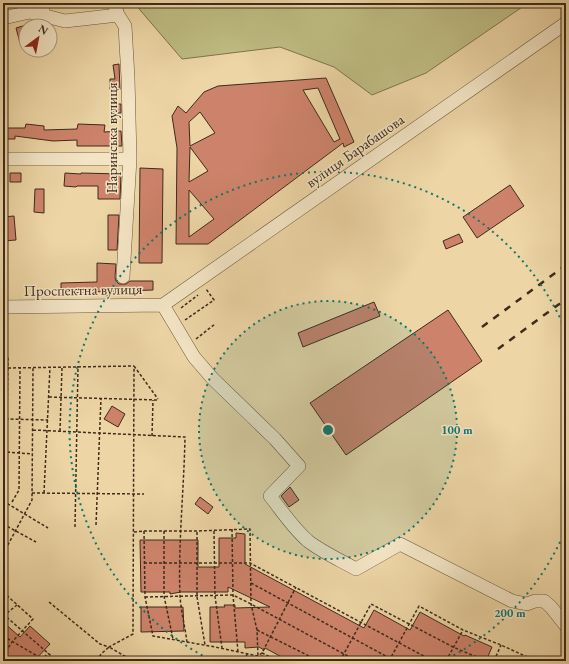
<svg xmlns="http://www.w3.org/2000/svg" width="569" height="664" font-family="'EB Garamond',serif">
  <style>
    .green { fill: #bebc82; stroke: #7e744e }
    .building { fill: #cd836b; stroke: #3d2b1b; fill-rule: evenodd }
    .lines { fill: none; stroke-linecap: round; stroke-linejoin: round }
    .minor-casing { stroke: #69563e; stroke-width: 14 }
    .path { stroke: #3d2b1b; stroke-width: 1.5; stroke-dasharray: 3 2; stroke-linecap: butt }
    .minor { stroke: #f3e4c4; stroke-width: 13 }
    .rail { stroke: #3d2b1b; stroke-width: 2.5; stroke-dasharray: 7 7; stroke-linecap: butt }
    .ring { fill: none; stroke: #0f766e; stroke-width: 2; stroke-dasharray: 2 4 }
    .labels { text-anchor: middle; stroke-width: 3; stroke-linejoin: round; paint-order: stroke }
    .street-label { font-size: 15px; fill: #3d2b1b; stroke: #f3e4c4 }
    .centre { fill: #0f766e; stroke: #f3e4c4; stroke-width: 2 }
    .ring-label { font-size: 12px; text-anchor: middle; font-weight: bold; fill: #0f766e; stroke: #f3e4c4; stroke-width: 3; stroke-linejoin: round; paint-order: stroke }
  </style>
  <rect width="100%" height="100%" fill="#edd5a5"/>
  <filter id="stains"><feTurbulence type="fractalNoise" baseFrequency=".005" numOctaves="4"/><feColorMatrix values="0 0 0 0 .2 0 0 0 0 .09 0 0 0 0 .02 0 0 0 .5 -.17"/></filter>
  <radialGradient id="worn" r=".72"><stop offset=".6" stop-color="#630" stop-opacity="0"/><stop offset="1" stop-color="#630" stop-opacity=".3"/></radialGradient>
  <path class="green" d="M136,3h392l-102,70 -54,22 -38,-28 -54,-20 -98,12 -42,-49z"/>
  <path class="building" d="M26,25v17l-6,1 -4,-15z
    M119,64l1,26h-10v-11h5l-2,-14z
    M326,78l28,64 -10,5 -1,-4 -135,101h-32l1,-96 -5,-32 6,-10 8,7 18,-21 14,-6zM318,88l22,51 -6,3 -31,-52zM200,112l15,21 -25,13 -1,-24zM190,147l18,24 -19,11zM189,190l25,29 -25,18z
    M113,104h8v9h-8z
    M26,124l18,2v4l33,-1 1,-5 27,1 -1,7 17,-1 1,15h-45v-6l-24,1 -38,-5v3h-12v-11h22z
    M140,168l23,1 -1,94h-23z
    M10,173h11v9h-11z
    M65,173l16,1v-1l40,1 -1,25h-22v-13h-21l-1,1 -12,-1z
    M510,185l14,21 -47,32 -14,-21z
    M35,189h9v24l-10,-1z
    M108,215h11l-2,35h-9z
    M14,216l2,24 -13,1v-24z
    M459,234l4,8 -17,7 -3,-8z
    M97,263l19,1 -1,13 1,4 3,3h7l4,-3h23v9l-92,3v-10l36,-1z
    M374,302l6,14 -77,31 -5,-14z
    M448,310l34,51 -136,94 -36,-52z
    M112,406l13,8 -7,13 -14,-8z
    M290,487l9,13 -10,7 -8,-11z
    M200,497l13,10 -5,7 -13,-10z
    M236,533l9,1v30l119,64 10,-18 36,20 10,-18 44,24 1,-1 27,12 -6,14h-84l-4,-2 -1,2h-21l-4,-2 -1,2h-7l-4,-2 -1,2h-70l-24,-13 -1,2 -5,-3 -14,1v-6h-35v-35h15l-1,-2h11v3l35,-1 -42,-20v5h-47l-11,2v-2h-29l-1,-52h58v27h21v-29h17z
    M141,607h42l1,24 -43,1z
    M3,622l17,15 10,-11 20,18 -16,17h-24l-7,-6z"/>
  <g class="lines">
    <g class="minor-casing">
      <path id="minor" d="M114,3l4,12 7,11 3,52 2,81 -7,118
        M42,15l1,-12
        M3,18l27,-6 35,9 53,-6
        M3,159h127
        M163,305l31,52 19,22 62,60 24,27 -29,30c12,15 23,32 38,45 14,11 32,19 48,28l44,-25 112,57 15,3 8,-3h9l7,6 15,19
        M163,305l403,-282
        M3,307l160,-2"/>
    </g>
    <path class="path" d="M181,308l17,-13
      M185,320l29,-20 -8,-11
      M196,339l19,-15
      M134,366l24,33
      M8,368l126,-2
      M49,397l109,3
      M3,424l4,-5 41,1
      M33,430l152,7c-1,53 -7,106 -5,159 1,15 5,31 7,46
      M60,431l2,-64
      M152,436l1,-36
      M7,452l25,2
      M3,490l3,-5 2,-128
      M32,493l112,1
      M44,493l6,-126
      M3,501l45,27
      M12,502l7,-12 1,-122
      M3,524l33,18
      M96,525l5,-127
      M75,527l3,-161
      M232,529l1,66 5,57
      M144,531l1,66 8,39 62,11 43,9 4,-3v8
      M164,531v65l9,43
      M214,531l1,65 7,52
      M134,532l10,-1h53l53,-2 1,75 6,26 1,26
      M197,532v65l8,48
      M3,554l29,-54 1,-133
      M144,563h106l183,98
      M251,583l144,78
      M3,592l30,27 -21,23 -9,14
      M145,597l88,-2 18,9 106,57
      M49,602l51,42 9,3 24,-13 1,-268
      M3,614l54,47
      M3,616l14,-11
      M257,630l62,31
      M3,636l43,25
      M41,661l7,-8
      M97,661l4,-7 8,-7 24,14
      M245,661l2,-7
      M278,661l-16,-8 34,-66
      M340,661l31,-57 82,43 33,14
      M389,661l30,-55 44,24 38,15 35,16
      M446,661l17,-31
      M494,661l7,-16"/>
    <use href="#minor" class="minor"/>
    <path class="rail" d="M482,327l84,-62
      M498,349l68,-50"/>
  </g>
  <circle cx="328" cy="430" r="129" fill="#0f766e" fill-opacity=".12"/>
  <g class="ring">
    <circle cx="328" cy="430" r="129"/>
    <path d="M565 531A258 258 0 0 1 443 661M213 661A258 258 0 1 1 565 329"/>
  </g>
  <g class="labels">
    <g class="street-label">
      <text transform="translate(112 138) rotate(-90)" y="5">Наринська вулиця</text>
      <text transform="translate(355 151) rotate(-35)" y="5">вулиця Барабашова</text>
      <text transform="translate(83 290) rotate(-1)" y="5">Проспектна вулиця</text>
    </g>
  </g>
  <circle cx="328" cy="430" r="6" class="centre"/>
  <g class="ring-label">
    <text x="457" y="434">100 m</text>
    <text x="510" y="617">200 m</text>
  </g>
  <rect width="569" height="664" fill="none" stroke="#edd5a5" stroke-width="16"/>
  <rect x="4" y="4" width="561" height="656" fill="none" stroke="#3d2b1b" stroke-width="2"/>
  <rect x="8" y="8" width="553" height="648" fill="none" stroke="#3d2b1b"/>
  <g transform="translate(38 38) rotate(32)"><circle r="19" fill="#f3e4c4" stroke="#aa9a80"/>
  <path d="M0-3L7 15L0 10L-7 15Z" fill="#8f2418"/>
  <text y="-6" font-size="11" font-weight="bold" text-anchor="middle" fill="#3d2b1b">N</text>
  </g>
  <rect width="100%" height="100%" filter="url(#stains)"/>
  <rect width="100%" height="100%" fill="url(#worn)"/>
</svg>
